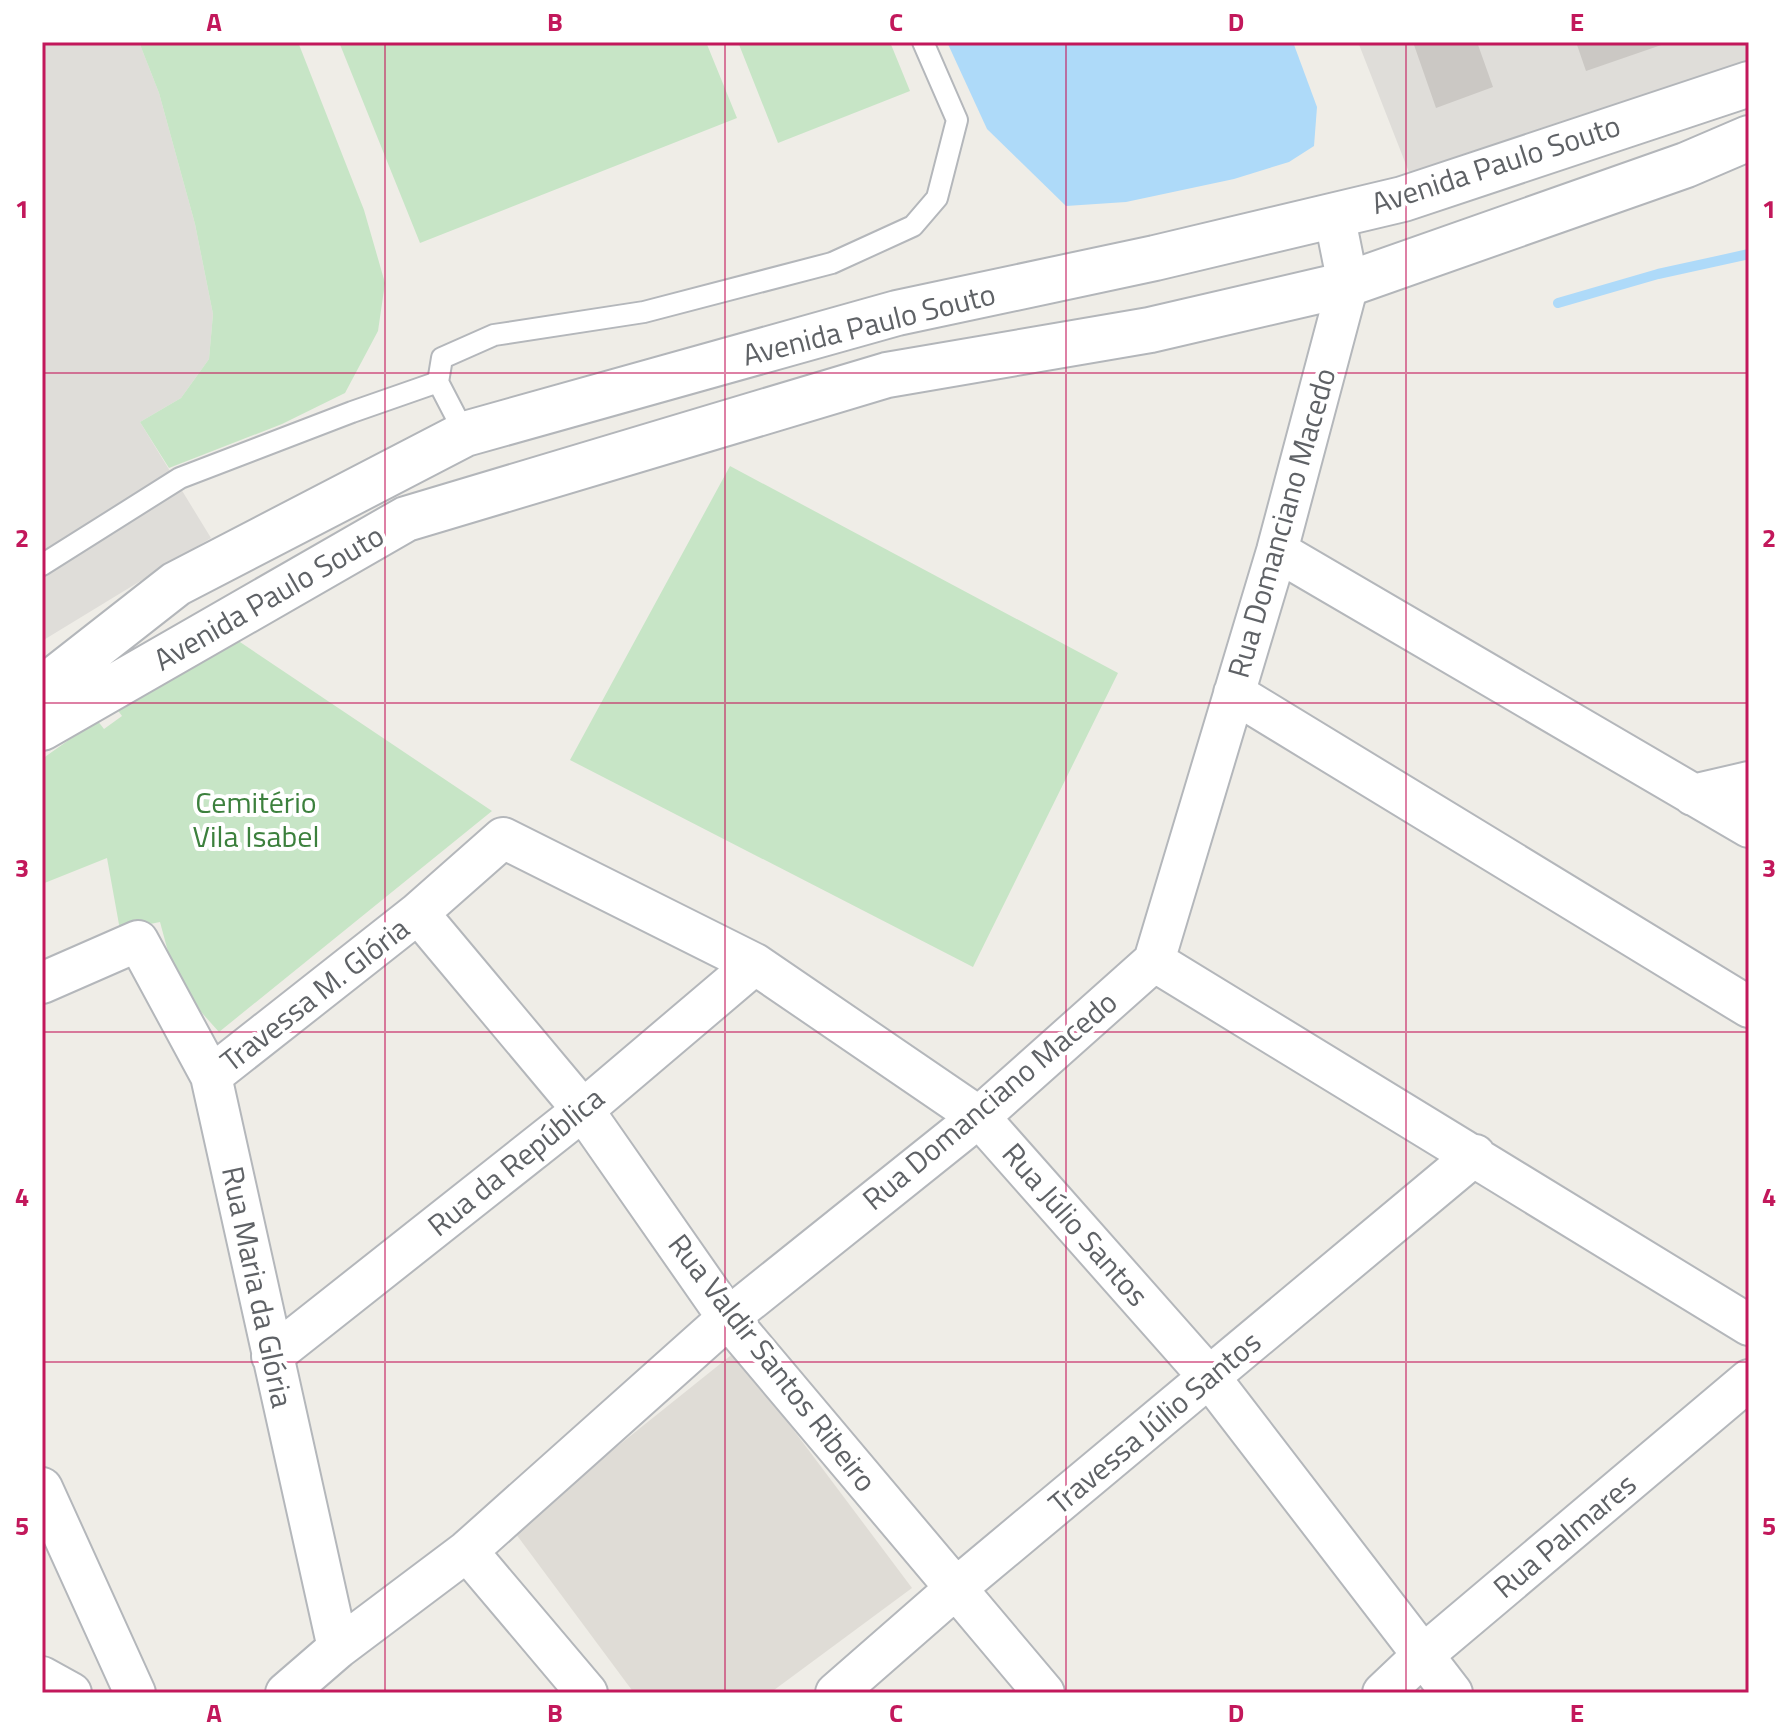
<svg xmlns="http://www.w3.org/2000/svg" width="1791" height="1735" font-family="'Titillium Web',sans-serif">
  <style>
    .industrial { fill: #dfddd9 }
    .education { fill: #dfdcd6 }
    .green { fill: #c7e5c6 }
    .water { fill: #aedaf9 }
    .lines { fill: none; stroke-linecap: round; stroke-linejoin: round }
    .stream { stroke: #aedaf9; stroke-width: 10 }
    .building { fill: #cbc8c4 }
    .lane-casing { stroke: #b4b7bb; stroke-width: 24 }
    .street-casing { stroke: #b4b7bb; stroke-width: 44 }
    .secondary-casing { stroke: #b3b6ba; stroke-width: 48 }
    .lane { stroke: #fff; stroke-width: 20 }
    .street { stroke: #fff; stroke-width: 40 }
    .secondary { stroke: #fff; stroke-width: 44 }
    .grid { fill: none; stroke: #c2185b; stroke-width: 2; stroke-opacity: 0.55 }
    .labels { text-anchor: middle; stroke-width: 8; stroke-linejoin: round; paint-order: stroke }
    .street-label { font-size: 30px; fill: #5f6266; stroke: #fff }
    .park-label { font-size: 30px; fill: #3c803d; stroke: #fff }
    .neatline { fill: none; stroke: #c2185b; stroke-width: 3 }
    .grid-label { font-size: 26px; text-anchor: middle; font-weight: bold; fill: #c2185b }
  </style>
  <rect width="100%" height="100%" fill="#efede7"/>
  <path class="industrial" d="M42,42h97l20,51 36,131 18,90 -4,45 -28,39 -41,24 71,116 -169,103z
    M1358,42h391v24l-337,114z"/>
  <path class="education" d="M735,1352l177,236 -142,105h-136l-121,-163z"/>
  <path class="green" d="M139,42h159l66,168 21,73 -7,48 -33,62 -63,31 -113,44 -29,-46 41,-24 28,-39 4,-45 -18,-90 -36,-131z
    M339,42h367l31,76 -317,125z
    M738,42h152l20,49 -132,52z
    M730,466l388,207 -145,294 -403,-207z
    M234,638l258,173 -273,221 -42,-47 -17,-63 -40,8 -13,-72 -65,26v-125l55,-39 7,9 18,-13 -6,-8z"/>
  <path class="water" d="M947,42h346l24,65 -3,39 -25,16 -55,17 -108,23 -60,4 -79,-77z"/>
  <g class="lines">
    <path class="stream" d="M1558,303l100,-29 91,-20"/>
  </g>
  <path class="building" d="M1413,42h64l16,45 -57,21z
    M1576,42h94l-84,29z"/>
  <g class="lines">
    <g class="lane-casing">
      <path id="lane" d="M465,434l-27,-52 4,-24 52,-23 150,-23 188,-49 81,-37 24,-28 20,-78 -34,-78
        M42,565l138,-87 172,-66 86,-30"/>
    </g>
    <g class="street-casing">
      <path id="street" d="M1277,551l472,276
        M1234,693l515,314
        M1693,795l56,-13
        M418,913l165,197 145,208 316,375
        M1154,961l595,364
        M42,983l96,-42 73,135 127,572
        M211,1076l207,-163 85,-75 252,126 224,153 231,261 242,315
        M272,1356l311,-246 172,-146
        M42,1488l93,205
        M467,1551l120,142
        M42,1677l29,16
        M286,1693l52,-45 129,-97 261,-233 251,-201 175,-156 123,-410 71,-267 -14,-70
        M836,1693l119,-104 520,-434
        M1383,1693l39,-37 327,-276"/>
    </g>
    <g class="secondary-casing">
      <path id="secondary" d="M42,689l134,-105 289,-150 432,-121 258,-55 248,-59 346,-115
        M42,728l364,-209 481,-144 263,-45 198,-46 338,-119 63,-27"/>
    </g>
    <use href="#lane" class="lane"/>
    <use href="#street" class="street"/>
    <use href="#secondary" class="secondary"/>
  </g>
  <path class="grid" d="M385,42v1651M725,42v1651M1066,42v1651M1406,42v1651M42,373h1707M42,703h1707M42,1032h1707M42,1362h1707"/>
  <g class="labels">
    <g class="street-label">
      <text transform="translate(1496 165) rotate(-18)" y="10">Avenida Paulo Souto</text>
      <text transform="translate(869 325) rotate(-14)" y="10">Avenida Paulo Souto</text>
      <text transform="translate(1282 523) rotate(-74)" y="10">Rua Domanciano Macedo</text>
      <text transform="translate(269 598) rotate(-30)" y="10">Avenida Paulo Souto</text>
      <text transform="translate(315 995) rotate(-38)" y="10">Travessa M. Glória</text>
      <text transform="translate(990 1101) rotate(-40)" y="10">Rua Domanciano Macedo</text>
      <text transform="translate(516 1162) rotate(-39)" y="10">Rua da República</text>
      <text transform="translate(1075 1225) rotate(49)" y="10">Rua Júlio Santos</text>
      <text transform="translate(257 1287) rotate(78)" y="10">Rua Maria da Glória</text>
      <text transform="translate(772 1363) rotate(52)" y="10">Rua Valdir Santos Ribeiro</text>
      <text transform="translate(1155 1423) rotate(-40)" y="10">Travessa Júlio Santos</text>
      <text transform="translate(1565 1536) rotate(-40)" y="10">Rua Palmares</text>
    </g>
    <g class="park-label">
      <text x="256" y="813">Cemitério<tspan x="256" dy="34">Vila Isabel</tspan></text>
    </g>
  </g>
  <rect width="1791" height="1735" fill="none" stroke="#ffffff" stroke-width="88"/>
  <rect x="44" y="44" width="1703" height="1647" class="neatline"/>
  <g class="grid-label">
    <text x="214" y="31">A</text>
    <text x="555" y="31">B</text>
    <text x="896" y="31">C</text>
    <text x="1236" y="31">D</text>
    <text x="1577" y="31">E</text>
    <text x="22" y="218">1</text>
    <text x="1769" y="218">1</text>
    <text x="22" y="547">2</text>
    <text x="1769" y="547">2</text>
    <text x="22" y="877">3</text>
    <text x="1769" y="877">3</text>
    <text x="22" y="1206">4</text>
    <text x="1769" y="1206">4</text>
    <text x="22" y="1535">5</text>
    <text x="1769" y="1535">5</text>
    <text x="214" y="1722">A</text>
    <text x="555" y="1722">B</text>
    <text x="896" y="1722">C</text>
    <text x="1236" y="1722">D</text>
    <text x="1577" y="1722">E</text>
  </g>
</svg>
